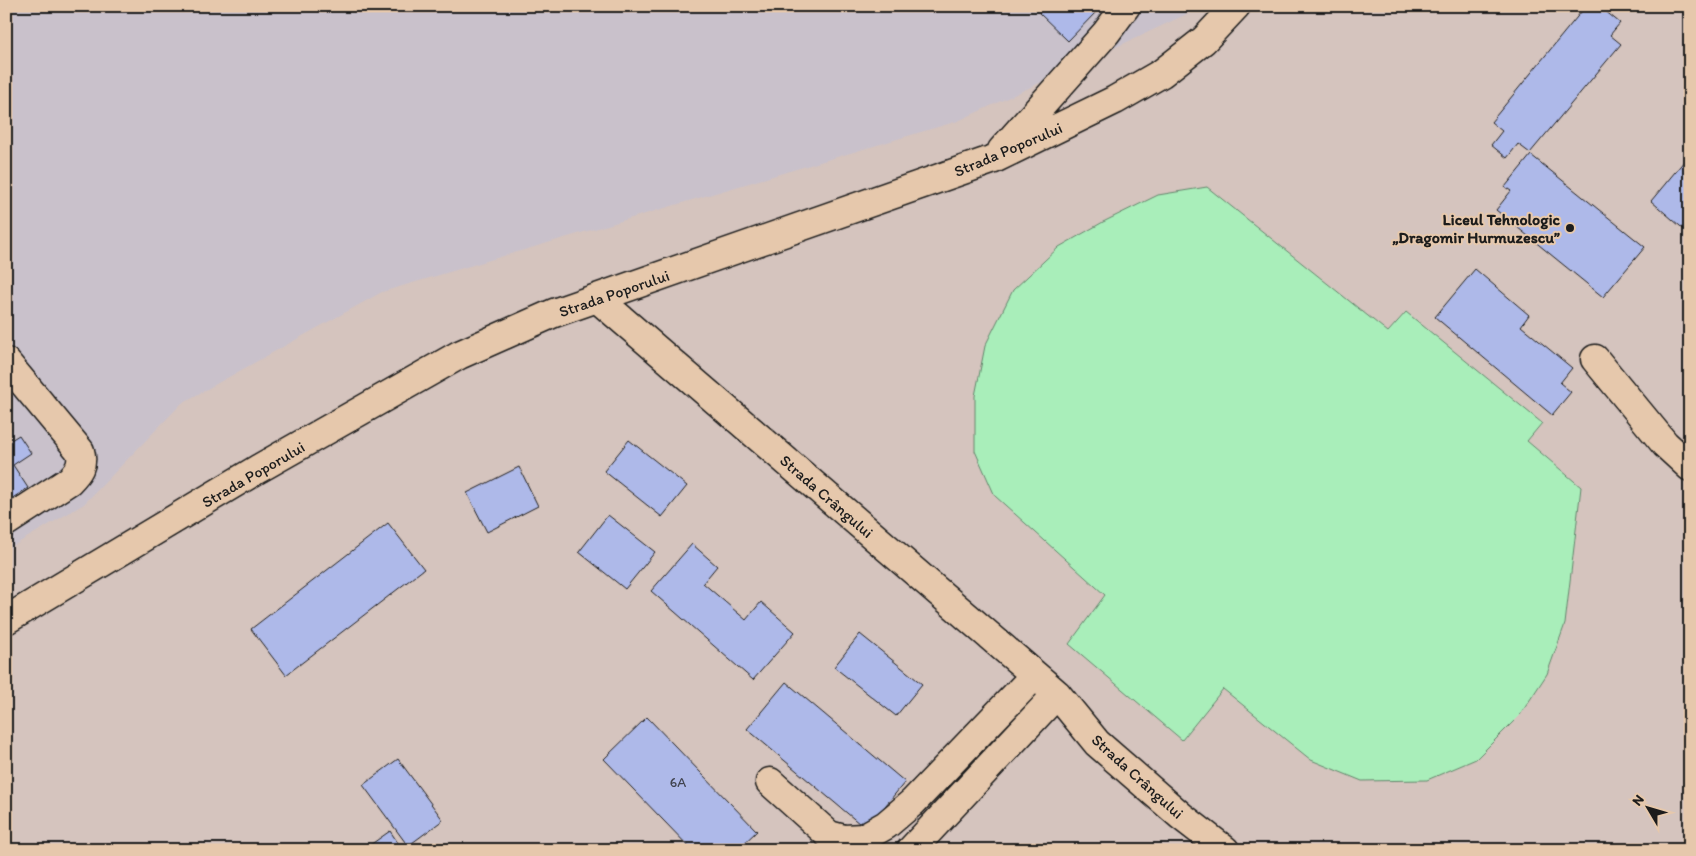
<svg xmlns="http://www.w3.org/2000/svg" width="1696" height="856" font-family="Itim,sans-serif">
  <style>
    .built { fill: #c9c1cb }
    .green { fill: #a9eeba; stroke: #62856b }
    .building { fill: #aeb9e9; stroke: #1c1c1c }
    .lines { fill: none; stroke-linecap: round; stroke-linejoin: round }
    .minor-casing { stroke: #1c1c1c; stroke-width: 31 }
    .minor { stroke: #e6c8ac; stroke-width: 28 }
    .poi-dot { fill: #1c1c1c; stroke: #e6c8ac; stroke-width: 2 }
    .labels { text-anchor: middle; stroke-width: 4; stroke-linejoin: round; paint-order: stroke }
    .number-label { font-size: 14px; fill: #40434f }
    .street-label { font-size: 16px; fill: #1c1c1c; stroke: #e6c8ac }
    .poi-label { font-size: 16px; font-weight: bold; fill: #1c1c1c; stroke: #e6c8ac; text-anchor: end }
  </style>
  <rect width="100%" height="100%" fill="#d5c4be"/>
  <filter id="ink" filterUnits="userSpaceOnUse"><feTurbulence type="fractalNoise" baseFrequency=".02" numOctaves="2"/><feDisplacementMap in="SourceGraphic" scale="10" xChannelSelector="R" yChannelSelector="G"/><feConvolveMatrix kernelMatrix="1 2 1 2 8 2 1 2 1" color-interpolation-filters="sRGB"/></filter>
  <g filter="url(#ink)">
    <path class="built" d="M6,6h1198l-246,115 -576,171 -200,111 -98,101 -78,46z"/>
    <path class="green" d="M1207,187l181,145 18,-20 136,111 -15,18 54,46 -16,137 -18,50 -27,41 -44,44 -49,21 -65,1 -51,-21 -88,-71 -41,51 -113,-96 36,-49 -110,-99 -20,-45v-55l10,-50 28,-56 46,-43 44,-25 55,-27z"/>
    <path class="building" d="M1045,6h45l6,6 -28,29 -29,-28z
      M1586,6h13l21,17 -10,12 11,9 -91,109 -12,-9 -11,14 -16,-13 11,-14 -11,-9z
      M1690,154v74l-3,4 -36,-31z
      M1531,155l114,92 -42,50 -107,-87 15,-19 -6,-4z
      M1475,269l54,46 -8,11 51,42 -12,15 11,9 -19,23 -117,-98z
      M6,421l5,8 -5,3z
      M19,435l12,18 -18,12 15,23 -17,11 -5,-8v-48z
      M629,440l58,46 -25,31 -58,-46z
      M519,467l19,39 -51,26 -20,-39z
      M608,515l47,37 -30,37 -46,-37z
      M388,523l36,46 -138,106 -35,-46z
      M692,544l25,22 -14,17 43,37 15,-18 34,30 -42,48 -102,-89z
      M860,634l62,50 -26,32 -62,-49z
      M786,682l119,100 -39,47 -119,-100z
      M647,717l110,114 -20,19h-45l-88,-91z
      M398,759l45,61 -35,26 -45,-61z
      M390,831l10,15 -5,4h-32z"/>
    <g class="lines">
      <g class="minor-casing">
        <path id="minor" d="M1002,150l104,-117 20,-27
          M598,299l459,395 40,49 84,73 44,34
          M1595,359l70,85 25,23
          M6,362l74,89c4,14 -2,21 -11,30l-63,41
          M6,620l252,-151 201,-114 95,-42 440,-154 121,-59 47,-27 42,-33 32,-34
          M770,782l59,53 15,4 19,-1 23,-13 27,-23 122,-127
          M911,850l146,-156"/>
      </g>
      <use href="#minor" class="minor"/>
    </g>
  </g>
  <circle class="poi-dot" cx="1570" cy="228" r="5"/>
  <g class="labels">
    <g class="number-label">
      <text x="678" y="787">6A</text>
    </g>
    <g class="street-label">
      <text transform="translate(1008 149) rotate(-23)" y="6">Strada Poporului</text>
      <text transform="translate(614 293) rotate(-19)" y="6">Strada Poporului</text>
      <text transform="translate(253 474) rotate(-30)" y="6">Strada Poporului</text>
      <text transform="translate(827 496) rotate(41)" y="6">Strada Crângului</text>
      <text transform="translate(1138 776) rotate(42)" y="6">Strada Crângului</text>
    </g>
    <g class="poi-label">
      <text x="1560" y="225">Liceul Tehnologic<tspan x="1560" dy="18">„Dragomir Hurmuzescu”</tspan></text>
    </g>
  </g>
  <rect width="1696" height="856" fill="none" stroke="#e6c8ac" stroke-width="25"/>
  <rect x="12" y="12" width="1671" height="831" fill="none" stroke="#1c1c1c" stroke-width="2" filter="url(#ink)"/>
  <g transform="translate(1648 808) rotate(308)" stroke="#e6c8ac" stroke-width="4" paint-order="stroke">
  <path d="M0-4L9 19L0 12L-9 19Z" fill="#1c1c1c"/>
  <text y="-8" font-size="14" font-weight="bold" text-anchor="middle" fill="#1c1c1c">N</text>
  </g>
</svg>
